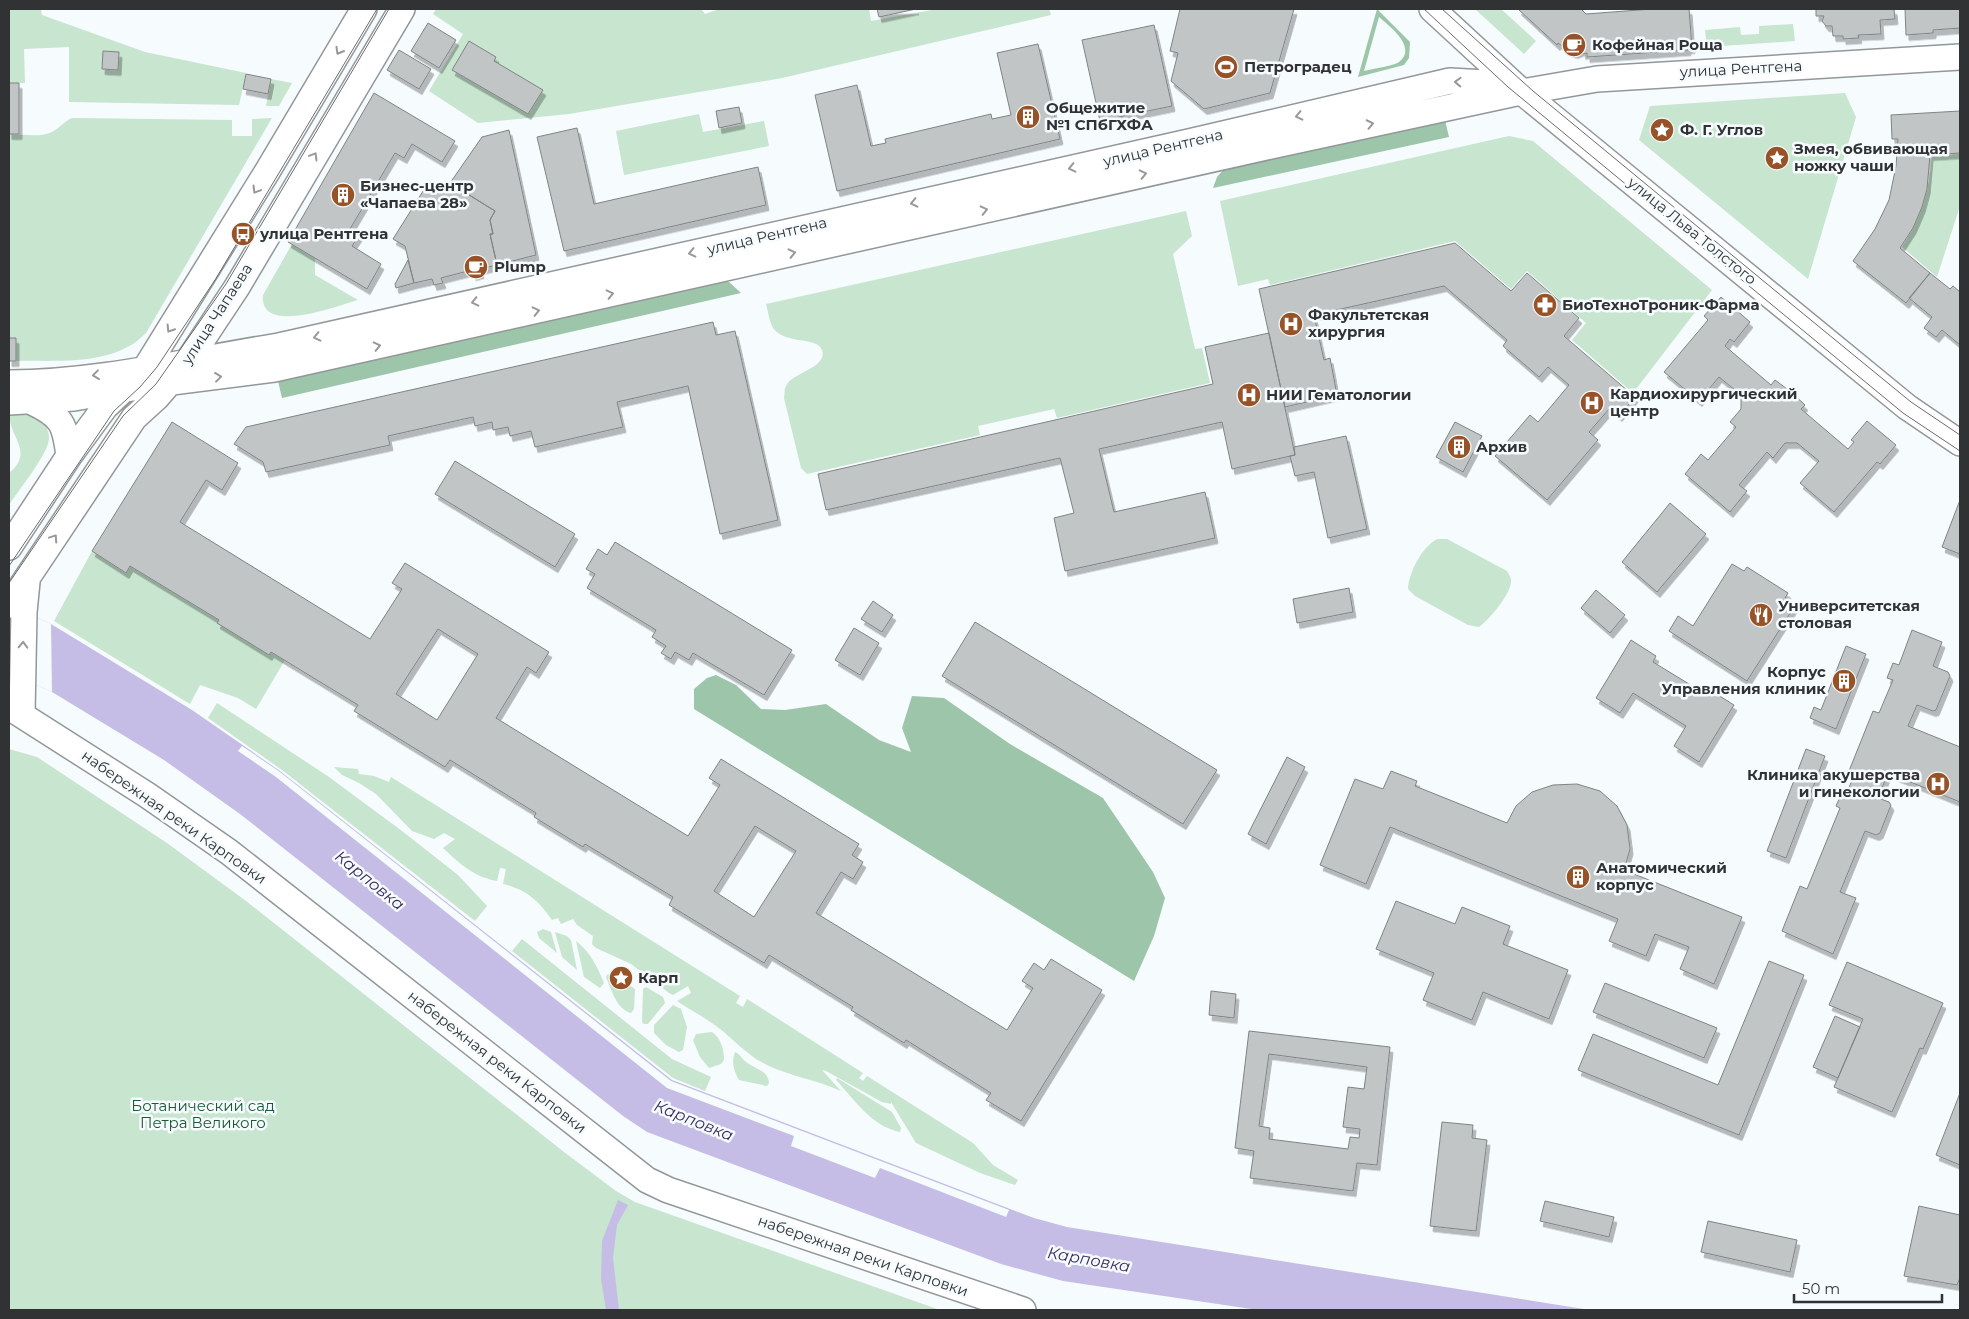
<svg xmlns="http://www.w3.org/2000/svg" width="1969" height="1319" font-family="Montserrat,sans-serif">
  <style>
    .green { fill: #c7e5cf; fill-rule: evenodd }
    .forest { fill: #9dc5a9; fill-rule: evenodd }
    .water { fill: #c5bde6 }
    .pier { fill: #f6fbfd }
    .building { fill: #c1c5c5; stroke: #7f8483; fill-rule: evenodd; filter: url(#shadow) }
    .lines { fill: none; stroke-linecap: round; stroke-linejoin: round }
    .minor-casing { stroke: #939799; stroke-width: 28 }
    .minor { stroke: #fff; stroke-width: 25 }
    .tram { stroke: #696b6c; stroke-width: 1 }
    .oneway { stroke: #989899 }
    .labels { text-anchor: middle; stroke-width: 5; stroke-linejoin: round; paint-order: stroke }
    .poi-label { font-size: 15px; font-weight: bold; fill: #313233; stroke: #f6fbfd; text-anchor: start }
    .street-label { font-size: 15px; fill: #313233; stroke: #f6fbfd }
    .park-label { font-size: 15px; fill: #1c5a36; stroke: #f6fbfd }
    .water-label { font-size: 16px; font-style: italic; fill: #382a5d; stroke: #f6fbfd }
  </style>
  <defs>
    <filter id="shadow"><feDropShadow dx="3" dy="5.5" stdDeviation="0" flood-color="#0004"/></filter>
  </defs>
  <rect width="100%" height="100%" fill="#f6fbfd"/>
  <path class="green" d="M9,9h32l1,6 103,37 101,21 -7,32 -170,-3v-55l-45,2 1,34h-16zM103,51l16,1 -1,17h-16z
    M436,9h265l4,5 14,-5h150l2,12 66,-12h112l2,6 -269,63 -213,36 -91,9 -49,-32 34,-57 -30,-20z
    M1475,9h26l35,32 -12,13z
    M1793,24l2,17 -88,6 -2,-17 35,-3 1,8 18,-1v-8z
    M271,79l21,4 -13,23h-13z
    M1845,93l11,24 -48,162 -169,-139 11,-34z
    M699,114l4,18 61,-11 5,25 -145,29 -8,-44z
    M72,118l160,2v16h20v-17l20,-1 -126,215c-5,4 -9,9 -15,12 -34,20 -77,15 -115,16v-23h-7v-204c13,0 32,4 43,-2 8,-4 12,-11 20,-14z
    M1509,136l24,5 179,149 -79,103 -61,-53 14,-17 -59,-52 -16,18 -56,-48 -185,44 -2,-6 -30,7 -18,-85z
    M1960,154v52l-23,71 -35,-30c18,-28 28,-57 30,-91z
    M1186,211l6,25 -19,18 22,95 7,-1 8,35 -153,35 -3,-9 -76,17 2,9 -173,39 -6,-6 -17,-70c1,-4 0,-9 2,-12 6,-14 42,-18 36,-36 -4,-14 -41,-5 -50,-24 -3,-6 -4,-15 -6,-22z
    M292,244l23,14v17l43,25c-21,6 -99,36 -95,-5z
    M9,414c6,0 13,-1 19,0 11,2 22,13 21,25 -1,15 -31,52 -40,66v-32c26,-21 0,-36 0,-59z
    M1437,539h10l60,32c2,4 5,7 4,11 -1,13 -22,38 -32,45l-11,-2 -53,-29 -7,-7c1,-17 14,-42 29,-50z
    M92,551l34,21 4,-6 155,94 -29,49 -18,-11 -38,-13 -10,19 -136,-83z
    M217,703l112,74 73,54 56,44 29,31 -12,15 -193,-151 -74,-52z
    M9,749l28,8 130,86 79,58 318,251 52,39 19,11 305,108h-931z
    M334,767l24,2 1,5 15,2 15,6 2,-5 349,219 -4,7 7,4 4,-8 116,74 -4,5 4,3 4,-5 106,67 20,22 25,15 -3,5 -35,-12 -64,-30 -25,-41v2l-9,-2 -56,-31 -4,-1 19,21c-24,-11 -52,-15 -76,-27 -20,-10 -32,-26 -49,-38 -12,-9 -26,-16 -39,-25l14,-8 -3,-7 -15,9 -4,-2 -38,-29 -35,-16 -4,-4 1,-8 -16,-11 -4,-6 -12,5 -3,-6 -6,2c-13,-19 -26,-31 -49,-36l3,-15 -6,-1 -3,13c-23,-4 -37,-17 -54,-33l12,-9 -11,-6 -10,6 -22,-8 -36,-37 -17,-11 -17,-8z
    M543,929l8,3 6,21 -18,-15 -2,-6z
    M555,932l12,4 4,4 6,30 -15,-13z
    M522,939l150,120 39,18 -6,14 -32,-13 -161,-127z
    M576,941c15,12 21,25 28,42l-4,5 -16,-11z
    M608,974c10,6 8,12 23,12l4,3 -1,20 -3,4c-14,-3 -20,-24 -25,-36z
    M646,987l17,10 2,6 -17,21h-4l-2,-2 1,-33z
    M673,1005l8,4 6,18 -4,23 -4,2 -13,-7 -12,-12v-8z
    M712,1032c9,6 12,18 12,28l-3,4 -12,4 -9,-11 -7,-17 3,-6z
    M735,1052c5,2 7,7 11,10 9,7 22,8 23,21l-2,3 -28,-6c-5,-8 -8,-18 -4,-28z
    M837,1078l55,34 9,16 -1,4c-29,-6 -45,-32 -64,-52z"/>
  <path class="forest" d="M1377,9l33,33 -1,16 -5,7 -46,12zM1379,17c10,9 39,30 20,45 -6,4 -27,7 -35,9z
    M1445,120l4,17 -236,51 4,-11 7,-8z
    M720,282h9l12,11 -459,105 -4,-17z
    M716,675l20,10 25,24 24,1 41,-6 53,36 32,12 -9,-24 10,-32 32,2 66,46 93,54 50,74 12,26 -11,38 -20,45 -440,-272v-20l13,-11z"/>
  <path class="water" d="M9,605l42,19 141,86 88,61 392,309 362,138 33,9 523,83h-332l-195,-29 -62,-17 -354,-132 -24,-16 -383,-302 -76,-54 -112,-68 -43,-20z
    M618,1200l10,5 -11,20 -4,33 6,52h-13l-5,-31 1,-38z"/>
  <path class="pier" d="M9,605l42,19 1,68 -43,-20z
    M242,746l38,26 391,309 338,129 -3,7 -126,-49 -5,10 -84,-32 3,-10 -127,-48 -391,-311 -38,-26z"/>
  <path class="building" d="M877,9h39l-37,8z
    M1180,9h114l-24,84 -66,16 -33,-28 7,-28 -8,-2z
    M1518,9h63l5,5 66,-5h37l3,39h-4v2l-101,7v-4l-4,1 -1,-4 -7,3 -7,-2 -4,-7 -2,2 -4,-3 -1,2z
    M1816,9h78l1,10 -15,1 1,14 -23,1 1,3 -16,1v-3h-10l-1,-10h-6l-4,-5 2,-5h-8z
    M1905,9h55v19l-27,2v3l-27,2z
    M428,23l28,17 -17,28 -28,-17z
    M1154,25l18,81 -72,15 -18,-81z
    M469,41l27,16 -2,4 49,29 -15,24 -76,-44z
    M1038,44l22,95 -223,52 -22,-96 42,-10 14,61 15,-3 -1,-4 106,-25 1,5 19,-4 -14,-62z
    M399,50l32,19 -12,20 -32,-19z
    M103,51l16,1 -1,18 -16,-1z
    M246,74l25,5 -3,15 -25,-5z
    M9,83h10v51h-10z
    M374,93l81,48 -13,21 -30,-18 -8,14 -9,-5 -45,76 10,5 -8,12 29,18 -14,25 -79,-47z
    M739,107l3,16 -23,5 -3,-17z
    M1960,111v42l-30,2 -3,34 -5,18 -9,21 -13,20 30,25 -24,30 -53,-42 22,-32 14,-29 7,-34 2,-27h-6l-1,-24z
    M577,128l17,76 164,-37 8,38 -202,46 -27,-114z
    M509,130l27,125 -39,10 -7,-31h3l-3,-14 5,-9 -45,-28 32,-46z
    M448,182l47,29 -5,9 3,14h-3l7,31 -17,4 1,4 -8,2 -1,-5 -31,8 2,5 -9,2 -2,-6 -18,4 -9,-37 -12,-7 32,-51z
    M1455,243l56,48 16,-18 52,45 -15,18 71,61 -16,19 -9,-8 -21,24 9,8 -51,60 -52,-44 35,-41 8,7 31,-37 -21,-18 -9,10 -36,-31 4,-6 -63,-54 -130,29 10,45 6,-2 7,37 -52,12 -26,-118z
    M408,260l6,23 -18,5 -1,-4z
    M1930,273l20,16 3,-3 7,6v53l-18,-15 -6,7 -12,-9 8,-11 -23,-19z
    M1721,297l29,25 -16,20 -4,-3 -5,7 46,39 4,-5 16,12 14,13 -4,4 47,40 6,-7 -3,-2 16,-19 29,24 -16,19 -3,-2 -43,50 -34,-29 19,-22 -22,-18h-12l-12,15 -6,-6 -28,33 8,6 -17,21 -45,-38 16,-20 7,6 28,-33 -6,-5 11,-13v-14l-22,-18 -20,24 -35,-29 44,-52 -4,-4z
    M713,322l3,13 19,-4 43,189 -58,14 -32,-148 -71,16 6,25 -88,20 -4,-16 -21,5 -2,-9 -15,3 -1,-8 -17,4 -2,-9 -85,19 2,9 -124,27 -3,-10 -29,-18 12,-17z
    M1269,333l26,122 -63,14 -10,-47 -123,27 15,63 91,-20 10,46 -150,33 -11,-53 20,-5 -14,-55 -234,52 -8,-36 395,-90 -8,-37z
    M9,338h7v23h-7z
    M172,422l66,41 -16,27 -16,-10 -26,42 190,117 32,-50 -10,-6 13,-20 144,89 -13,21 -9,-6 -31,51 192,118 32,-51 -11,-7 12,-19 138,85 -7,11 11,7 -10,17 -12,-7 -25,41 191,117 26,-42 -11,-7 12,-18 10,7 7,-11 51,31 -81,131 -35,-21 5,-7 -85,-53 -2,3 -53,-33 2,-3 -84,-52 -5,8 -95,-58 4,-8 -88,-53 -2,3 -49,-30 2,-4 -86,-53 -5,7 -91,-56 4,-6 -87,-53 -2,3 -52,-32 2,-3 -89,-54 -4,7 -34,-22zM438,629l40,25 -41,66 -41,-26zM755,826l41,25 -42,66 -40,-26z
    M1455,422l27,14 -19,36 -27,-15z
    M1346,436l21,93 -39,9 -14,-66 -19,4 -5,-20 5,-1 -1,-8z
    M455,461l120,73 -20,33 -120,-73z
    M1960,500v54l-18,-7z
    M1670,503l36,31 -49,58 -35,-30z
    M615,542l177,108 -28,45 -71,-42 -4,7 -14,-8 -4,7 -10,-6 5,-7 -14,-9 4,-7 -69,-42 8,-14 -9,-5 12,-20 9,6z
    M1732,564l12,7 3,-4 41,26 -3,5 11,6 -49,77 -78,-50 9,-15 15,10z
    M1349,588l4,24 -56,11 -4,-24z
    M1596,590l29,25 -15,18 -29,-25z
    M873,601l20,14 -11,17 -21,-13z
    M975,622l242,148 -34,54 -241,-148z
    M854,628l25,15 -19,32 -25,-15z
    M1912,630l30,12 -9,24 15,6 2,4 -14,34 -3,1 -16,-6 -9,21 52,21v55l-72,-29 -10,25 11,4 2,3 -11,28 -4,2 -11,-4 -25,61 16,6 -23,56 -51,-23 18,-45 7,3 33,-81 -4,-2 5,-11 4,2 10,-24 -6,-2 24,-60 6,2 14,-33 -6,-2 6,-15 6,2z
    M1631,640l25,16 -3,6 54,33 3,-5 24,15 -35,57 -25,-16 12,-20 -53,-33 -13,20 -24,-15z
    M1846,646l20,8 -30,75 -26,-11 4,-11 7,3z
    M1806,749l19,7 -39,102 -19,-7z
    M1287,757l18,10 -39,77 -18,-10z
    M1391,771l26,10 -2,5 92,37 9,-17 16,-14 21,-7 24,-1 23,7 17,15 10,19 3,24 -6,21 118,47 -28,67 -34,-15 9,-22 -34,-13 -9,22 -37,-15 9,-22 -228,-92 -24,57 -46,-19 35,-86 28,10z
    M1396,901l59,23 7,-17 48,19 -7,18 65,26 -19,49 -66,-27 -11,28 -49,-20 11,-27 -58,-24z
    M1769,961l35,14 -65,160 -161,-65 15,-36 125,51z
    M1847,962l96,41 -20,46 -3,-1 -28,64 -58,-25 29,-68 -34,-14z
    M1605,983l112,45 -13,30 -111,-46z
    M1211,991l25,3 -2,24 -25,-3z
    M1835,1016l25,11 -22,51 -25,-11z
    M1249,1031l141,16 -13,118 -20,-2 -4,28 -103,-13 4,-27 -19,-3zM1269,1054l98,13 -3,22 -16,-2 -5,40 17,2 -1,9 -9,-1 -2,12 -79,-10 1,-11 -11,-2z
    M1960,1093v72l-24,-10z
    M1442,1122l31,3 -1,13 15,2 -11,91 -46,-5z
    M1545,1201l69,16 -5,20 -69,-16z
    M1919,1206l41,9v63l-3,7 -53,-9z
    M1708,1221l89,19 -7,32 -89,-20z"/>
  <g class="lines">
    <g class="minor-casing">
      <path id="minor" d="M1432,9l90,83 385,315 53,36
        M9,383c90,0 181,-23 270,-37l910,-204 261,-61 36,2 25,5
        M9,402l65,-4 82,-14 118,-15 1006,-225 236,-51 81,-14 363,-22
        M32,402c30,14 33,22 37,54
        M9,547l60,-91 36,-49 40,-38 122,-197 97,-163
        M9,605l125,-187 22,-20 32,-37 49,-74 165,-278
        M9,707l138,88 82,57 418,328 21,10 355,120
        M22,714l2,-102 3,-30"/>
    </g>
    <use href="#minor" class="minor"/>
    <path class="tram" d="M1424,9l84,78 395,326 57,38
      M1442,9l91,82 262,216 116,95 49,33
      M9,566l105,-155 26,-24 17,-20 58,-87 162,-271
      M9,583l114,-167 33,-32 70,-100 163,-275"/>
  </g>
  <defs><path id="oneway-chevron" d="M-2-3.5L2.5 0L-2 3.5" fill="none" stroke-width="1.6" stroke-linecap="round" stroke-linejoin="round" transform="scale(1.25)"/></defs>
  <g class="oneway">
    <use href="#oneway-chevron" transform="translate(339 51) rotate(120)"/>
    <use href="#oneway-chevron" transform="translate(1458 82) rotate(-178)"/>
    <use href="#oneway-chevron" transform="translate(1299 116) rotate(167)"/>
    <use href="#oneway-chevron" transform="translate(1370 124) rotate(-12)"/>
    <use href="#oneway-chevron" transform="translate(314 156) rotate(-59)"/>
    <use href="#oneway-chevron" transform="translate(1072 168) rotate(167)"/>
    <use href="#oneway-chevron" transform="translate(1143 174) rotate(-13)"/>
    <use href="#oneway-chevron" transform="translate(256 190) rotate(121)"/>
    <use href="#oneway-chevron" transform="translate(914 203) rotate(167)"/>
    <use href="#oneway-chevron" transform="translate(984 210) rotate(-13)"/>
    <use href="#oneway-chevron" transform="translate(692 253) rotate(167)"/>
    <use href="#oneway-chevron" transform="translate(792 253) rotate(-13)"/>
    <use href="#oneway-chevron" transform="translate(610 294) rotate(-13)"/>
    <use href="#oneway-chevron" transform="translate(475 302) rotate(167)"/>
    <use href="#oneway-chevron" transform="translate(536 311) rotate(-13)"/>
    <use href="#oneway-chevron" transform="translate(170 329) rotate(122)"/>
    <use href="#oneway-chevron" transform="translate(317 337) rotate(167)"/>
    <use href="#oneway-chevron" transform="translate(377 346) rotate(-13)"/>
    <use href="#oneway-chevron" transform="translate(96 375) rotate(173)"/>
    <use href="#oneway-chevron" transform="translate(218 377) rotate(-7)"/>
    <use href="#oneway-chevron" transform="translate(54 538) rotate(-56)"/>
    <use href="#oneway-chevron" transform="translate(23 645) rotate(-88)"/>
  </g>
  <defs>
    <g id="cafe-disc" transform="scale(1.25)"><circle r="9.5" fill="#975228" stroke="#f6fbfd"/><path d="M-5.5-4.5H6V0H3Q3 3.5 0 3.5H-2.5Q-5.5 3.5-5.5 0ZM3-3.2v2h1.7v-2ZM-6 4.5H4V6H-6Z" fill="#fff"/></g>
    <g id="stadium-disc" transform="scale(1.25)"><circle r="9.5" fill="#975228" stroke="#f6fbfd"/><path d="M0-5a6.5 5 0 1 0 0 10a6.5 5 0 1 0 0-10ZM-3.5-1.8h7v3.6h-7Z" fill="#fff"/></g>
    <g id="building-disc" transform="scale(1.25)"><circle r="9.5" fill="#975228" stroke="#f6fbfd"/><path d="M-4-6H4V6H1V3H-1V6H-4ZM-2.5-4.3h1.7v1.8h-1.7ZM.8-4.3h1.7v1.8H.8ZM-2.5-1h1.7V.8h-1.7ZM.8-1h1.7V.8H.8Z" fill="#fff"/></g>
    <g id="sight-disc" transform="scale(1.25)"><circle r="9.5" fill="#975228" stroke="#f6fbfd"/><path d="M0-6L1.8-2.2L6-1.7L2.9 1.2L3.7 5.4L0 3.3L-3.7 5.4L-2.9 1.2L-6-1.7L-1.8-2.2Z" fill="#fff"/></g>
    <g id="bus-disc" transform="scale(1.25)"><circle r="9.5" fill="#975228" stroke="#f6fbfd"/><path d="M-5-6H5V4H4V6H2V4H-2V6H-4V4H-5ZM-3.5-4V0h7V-4ZM-3.5 1.2v1.5H-2V1.2ZM2 1.2v1.5H3.5V1.2Z" fill="#fff"/></g>
    <g id="pharmacy-disc" transform="scale(1.25)"><circle r="9.5" fill="#975228" stroke="#f6fbfd"/><path d="M-2-6h4v4h4v4h-4v4h-4v-4h-4v-4h4Z" fill="#fff"/></g>
    <g id="hospital-disc" transform="scale(1.25)"><circle r="9.5" fill="#975228" stroke="#f6fbfd"/><path d="M-5-5h3v3.5h4V-5h3V5h-3V1.5h-4V5h-3Z" fill="#fff"/></g>
    <g id="restaurant-disc" transform="scale(1.25)"><circle r="9.5" fill="#975228" stroke="#f6fbfd"/><path d="M-5-6h1v4h1v-4h1v4h1v-4h1v5L-1.5 .5V6h-2V.5L-5-1ZM5-6V6H3V1.5H1.5Q1.5-4 5-6Z" fill="#fff"/></g>
  </defs>
  <g fill-rule="evenodd">
    <use href="#cafe-disc" x="1574" y="45"/>
    <use href="#stadium-disc" x="1226" y="67"/>
    <use href="#building-disc" x="1028" y="117"/>
    <use href="#sight-disc" x="1662" y="130"/>
    <use href="#sight-disc" x="1777" y="158"/>
    <use href="#building-disc" x="343" y="195"/>
    <use href="#bus-disc" x="243" y="234"/>
    <use href="#cafe-disc" x="476" y="267"/>
    <use href="#pharmacy-disc" x="1545" y="305"/>
    <use href="#hospital-disc" x="1291" y="324"/>
    <use href="#hospital-disc" x="1249" y="395"/>
    <use href="#hospital-disc" x="1592" y="403"/>
    <use href="#building-disc" x="1459" y="447"/>
    <use href="#restaurant-disc" x="1761" y="615"/>
    <use href="#building-disc" x="1844" y="681"/>
    <use href="#hospital-disc" x="1938" y="784"/>
    <use href="#building-disc" x="1578" y="877"/>
    <use href="#sight-disc" x="621" y="978"/>
  </g>
  <g class="labels">
    <g class="poi-label">
      <text x="1592" y="50">Кофейная Роща</text>
      <text x="1244" y="72">Петроградец</text>
      <text x="1046" y="113">Общежитие<tspan x="1046" dy="17">№1 СПбГХФА</tspan></text>
      <text x="1680" y="135">Ф. Г. Углов</text>
      <text x="1794" y="154">Змея, обвивающая<tspan x="1794" dy="17">ножку чаши</tspan></text>
      <text x="360" y="191">Бизнес-центр<tspan x="360" dy="17">«Чапаева 28»</tspan></text>
      <text x="260" y="239">улица Рентгена</text>
      <text x="494" y="272">Plump</text>
      <text x="1562" y="310">БиоТехноТроник-Фарма</text>
      <text x="1308" y="320">Факультетская<tspan x="1308" dy="17">хирургия</tspan></text>
      <text x="1610" y="399">Кардиохирургический<tspan x="1610" dy="17">центр</tspan></text>
      <text x="1266" y="400">НИИ Гематологии</text>
      <text x="1476" y="452">Архив</text>
      <text x="1778" y="611">Университетская<tspan x="1778" dy="17">столовая</tspan></text>
      <text x="1826" y="677" text-anchor="end">Корпус<tspan x="1826" dy="17">Управления клиник</tspan></text>
      <text x="1920" y="780" text-anchor="end">Клиника акушерства<tspan x="1920" dy="17">и гинекологии</tspan></text>
      <text x="1596" y="873">Анатомический<tspan x="1596" dy="17">корпус</tspan></text>
      <text x="638" y="983">Карп</text>
    </g>
    <g class="street-label">
      <text transform="translate(1741 69) rotate(-3)" y="5">улица Рентгена</text>
      <text transform="translate(1163 148) rotate(-13)" y="5">улица Рентгена</text>
      <text transform="translate(1692 231) rotate(39)" y="5">улица Льва Толстого</text>
      <text transform="translate(767 236) rotate(-13)" y="5">улица Рентгена</text>
      <text transform="translate(217 314) rotate(-57)" y="5">улица Чапаева</text>
      <text transform="translate(174 817) rotate(35)" y="5">набережная реки Карповки</text>
      <text transform="translate(497 1062) rotate(38)" y="5">набережная реки Карповки</text>
      <text transform="translate(863 1256) rotate(19)" y="5">набережная реки Карповки</text>
    </g>
    <g class="park-label">
      <text x="203" y="1111">Ботанический сад<tspan x="203" dy="17">Петра Великого</tspan></text>
    </g>
    <g class="water-label">
      <text transform="translate(370 880) rotate(39)" y="6">Карповка</text>
      <text transform="translate(694 1120) rotate(22)" y="6">Карповка</text>
      <text transform="translate(1089 1259) rotate(10)" y="6">Карповка</text>
    </g>
  </g>
  <rect width="1969" height="1319" fill="none" stroke="#313233" stroke-width="20"/>
  <path d="M1794 1294v8h148v-8" fill="none" stroke="#313233" stroke-width="2.5"/>
  <text x="1802" y="1294" font-size="15" fill="#313233" stroke="#f6fbfd" stroke-width="4" paint-order="stroke">50 m</text>
</svg>
